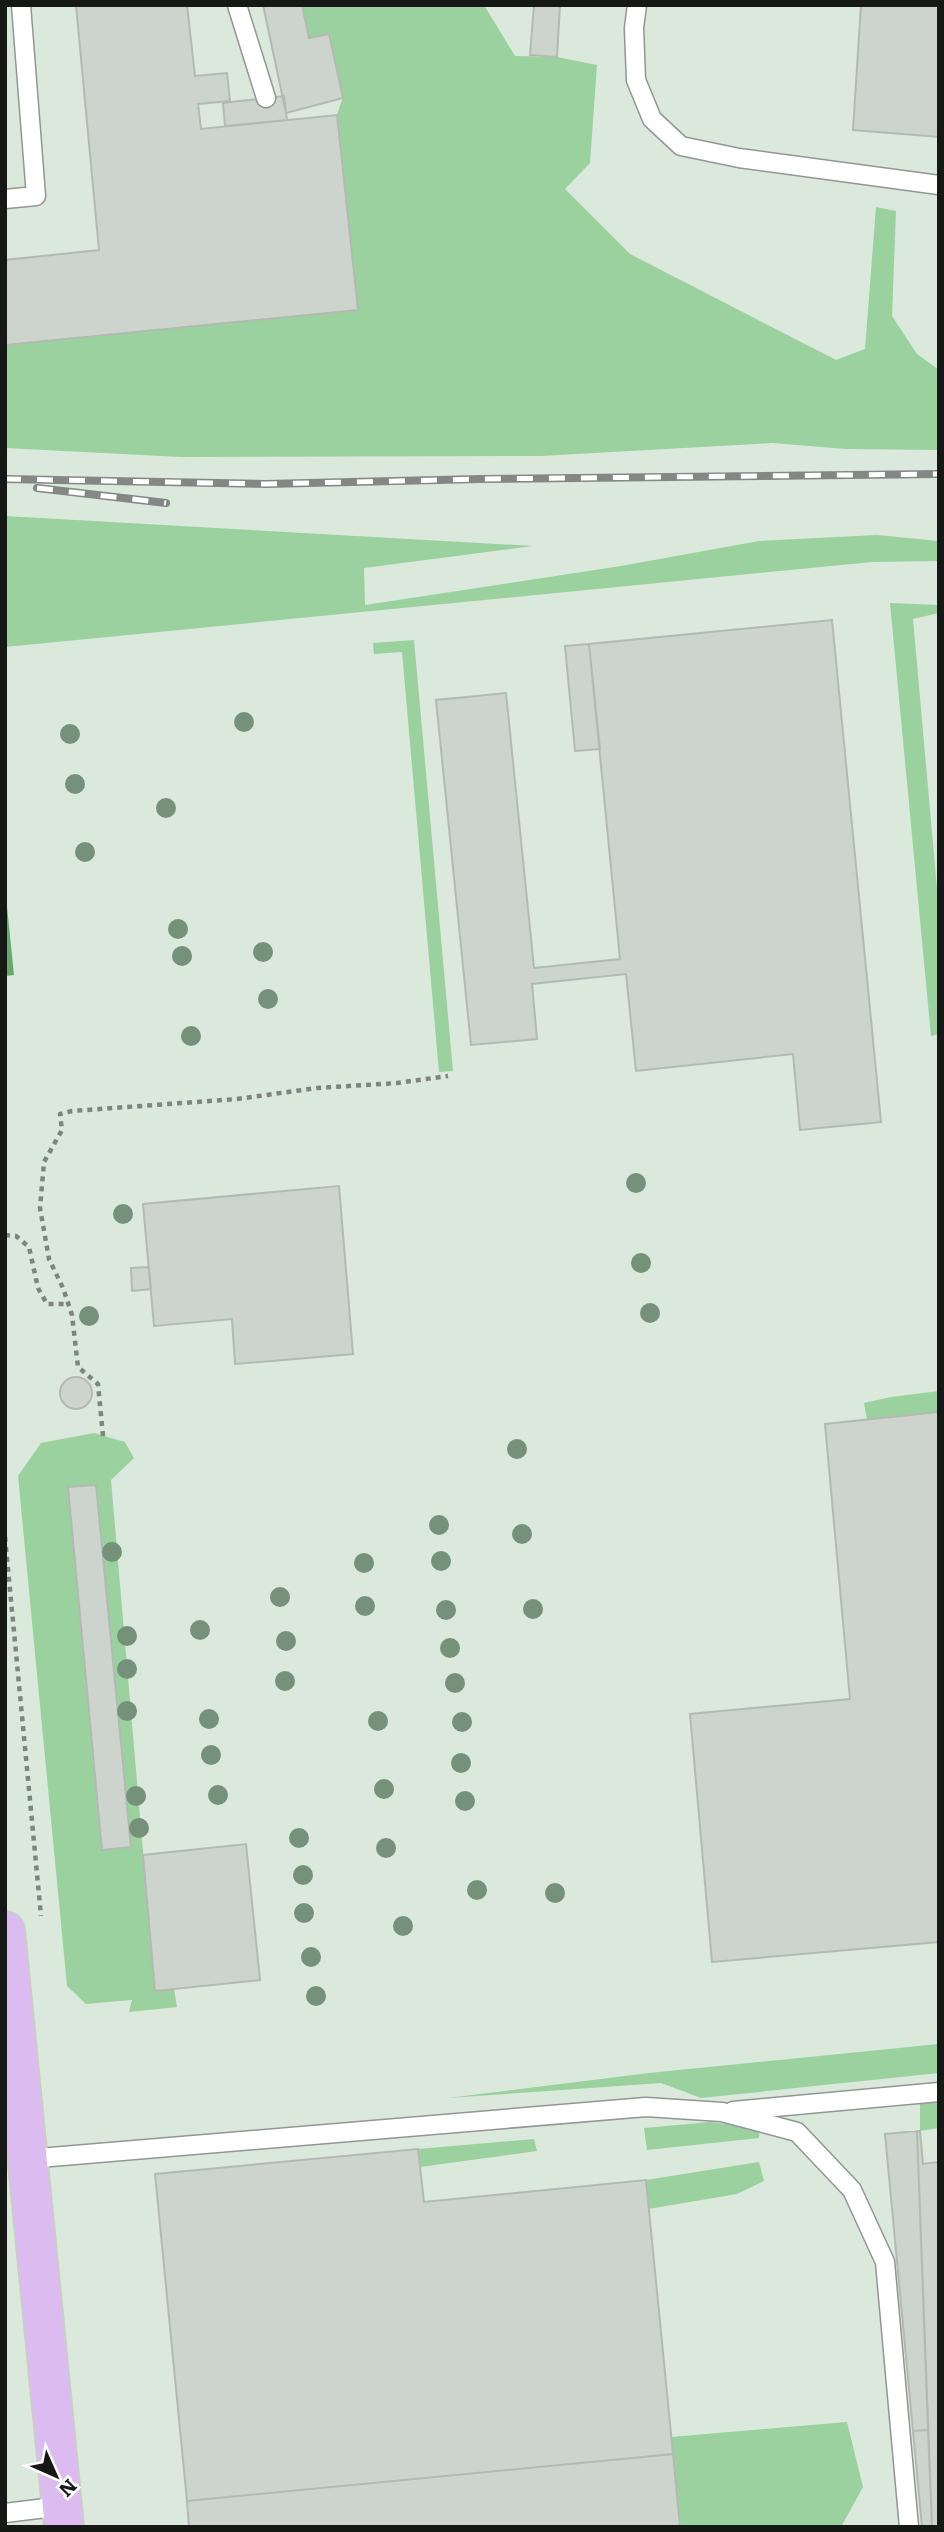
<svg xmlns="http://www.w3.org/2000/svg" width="944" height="2532" font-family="Literata,serif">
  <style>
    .built { fill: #dbe8dc }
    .green { fill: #9ad19e }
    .water { fill: #6aa770 }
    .building { fill: #cdd4cd; stroke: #b3bab3; stroke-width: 2 }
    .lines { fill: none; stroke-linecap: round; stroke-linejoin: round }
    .lane-casing { stroke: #919792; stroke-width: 21 }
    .primary-casing { stroke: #ccc; stroke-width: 42 }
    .path { stroke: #808480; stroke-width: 4.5; stroke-dasharray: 5 5; stroke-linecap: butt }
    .lane { stroke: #fff; stroke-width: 18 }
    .primary { stroke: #dcbbf1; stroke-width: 38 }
    .rail-casing { stroke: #848884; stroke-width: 8 }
    .rail { stroke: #fff; stroke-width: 5; stroke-dasharray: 16; stroke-linecap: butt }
    .tree { fill: #76917a }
  </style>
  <rect width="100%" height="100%" fill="#ebf1eb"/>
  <path class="built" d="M5,5h934v2522h-934z"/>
  <path class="green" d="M302,5h182l31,51 42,1 40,8 -7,98 -25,26 65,65 206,106 29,-11 11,-142 20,4 -4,105 25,38 22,16v80l-93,-1 -73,-6 -232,13 -360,1 -176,-9v-103l353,-35 -21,-195 6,-18 -14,-63 -20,4z
    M5,516l528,30 -169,22 1,37 256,-39 138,-25 118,-6 62,6v20l-67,1 -867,85z
    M890,603l49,2v8l-26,6 26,292v123l-8,2z
    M414,640l39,431 -14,1 -37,-420 -28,2 -1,-11z
    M939,1391v21l-72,8 -3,-17 27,-6z
    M94,1433l31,9 9,16 -23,22 44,511 19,-2 3,18 -48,5 3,-12 -46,4 -19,-18 -49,-510 23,-33z
    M939,2044v29l-238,25 -40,-15 -213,15 201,-25z
    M939,2099v29l-19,3v-31z
    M710,2122l49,6v10l-112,12 -3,-22z
    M534,2139l3,12 -117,16 -2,-18z
    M759,2162l5,19 -27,13 -89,15 -2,-29z
    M847,2422l16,65 -22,40h-161l-9,-90z"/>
  <path class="water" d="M5,887l9,88 -9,1z"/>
  <path class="building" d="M76,5h111l8,71 32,-3 3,28 -32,3 3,25 136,-14 21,195 -353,35v-85l94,-10z
    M263,5h39l7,33 20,-4 14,64 -57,15z
    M534,5h26l-3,52 -27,-2z
    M861,5h78v132l-86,-7z
    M284,96l3,24 -62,6 -2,-23z
    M832,620l49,502 -81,8 -7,-76 -157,17 -10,-97 -94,10 5,55 -66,6 -35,-345 70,-7 28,275 86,-9 -31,-315z
    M589,644l11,105 -25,2 -10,-105z
    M339,1186l14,168 -118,10 -3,-45 -78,7 -11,-122z
    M149,1267l2,22 -19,2 -1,-23z
    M60 1393a16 16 0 1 1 32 0a16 16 0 1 1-32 0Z
    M939,1412v530l-227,20 -22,-248 160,-15 -25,-275z
    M96,1485l35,362 -29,3 -34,-363z
    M246,1844l14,136 -105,11 -12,-136z
    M917,2131h3l3,33 16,-2v365h-7z
    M917,2131l11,299 -15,1 -28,-297z
    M418,2149l6,53 222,-22 27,274 -486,47 -32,-327z
    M928,2430l4,97h-10l-9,-96z
    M673,2454l7,73h-491l-2,-26z"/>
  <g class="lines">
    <g class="lane-casing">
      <path id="lane" d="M237,5l29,93
        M637,5l-3,23 2,52 16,39 29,27 58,12 200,27
        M5,199l31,-3 -15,-191
        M733,2111l206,-19
        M27,2159l619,-52 76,5 75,20 55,58 33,72 24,265
        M5,2513l57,-7"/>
    </g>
    <g class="primary-casing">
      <path id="primary" d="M5,1931l59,596"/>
    </g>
    <path class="path" d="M5,1235l11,1 13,11 9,41 9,16h22
      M103,1436l-5,-52 -20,-17 -6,-52 -9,-27 -14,-29 -9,-51 4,-46 18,-32 -2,-16 12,-3 165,-12 80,-11 80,-5 51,-7
      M5,1537l36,379"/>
    <use href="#lane" class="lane"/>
    <use href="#primary" class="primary"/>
    <g class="rail-casing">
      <path id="rail" d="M5,479l261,5 214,-5 459,-5
        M37,488l129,15"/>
    </g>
    <use href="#rail" class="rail"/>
  </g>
  <g class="tree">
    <circle cx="244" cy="722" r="10"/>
    <circle cx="70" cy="734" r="10"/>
    <circle cx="75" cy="784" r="10"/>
    <circle cx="166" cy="808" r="10"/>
    <circle cx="85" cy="852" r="10"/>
    <circle cx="178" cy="929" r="10"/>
    <circle cx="263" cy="952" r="10"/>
    <circle cx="182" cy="956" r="10"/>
    <circle cx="268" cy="999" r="10"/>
    <circle cx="191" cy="1036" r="10"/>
    <circle cx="636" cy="1183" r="10"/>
    <circle cx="123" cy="1214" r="10"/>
    <circle cx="641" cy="1263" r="10"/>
    <circle cx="650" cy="1313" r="10"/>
    <circle cx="89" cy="1316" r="10"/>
    <circle cx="517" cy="1449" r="10"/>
    <circle cx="439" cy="1525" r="10"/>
    <circle cx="522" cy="1534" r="10"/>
    <circle cx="112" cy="1552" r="10"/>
    <circle cx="441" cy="1561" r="10"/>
    <circle cx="364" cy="1563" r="10"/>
    <circle cx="280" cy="1597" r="10"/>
    <circle cx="365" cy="1606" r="10"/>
    <circle cx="533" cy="1609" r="10"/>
    <circle cx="446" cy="1610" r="10"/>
    <circle cx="200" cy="1630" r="10"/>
    <circle cx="127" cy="1636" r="10"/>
    <circle cx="286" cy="1641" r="10"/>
    <circle cx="450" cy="1648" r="10"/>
    <circle cx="127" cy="1669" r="10"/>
    <circle cx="285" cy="1681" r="10"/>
    <circle cx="455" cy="1683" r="10"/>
    <circle cx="127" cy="1711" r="10"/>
    <circle cx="209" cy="1719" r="10"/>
    <circle cx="378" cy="1721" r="10"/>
    <circle cx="462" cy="1722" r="10"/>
    <circle cx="211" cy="1755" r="10"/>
    <circle cx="461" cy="1763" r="10"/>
    <circle cx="384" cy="1789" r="10"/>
    <circle cx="218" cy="1795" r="10"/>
    <circle cx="136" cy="1796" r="10"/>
    <circle cx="465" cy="1801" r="10"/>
    <circle cx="139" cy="1828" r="10"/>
    <circle cx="299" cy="1838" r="10"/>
    <circle cx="386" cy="1848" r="10"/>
    <circle cx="303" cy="1875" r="10"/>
    <circle cx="477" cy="1890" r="10"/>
    <circle cx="555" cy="1893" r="10"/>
    <circle cx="304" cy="1913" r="10"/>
    <circle cx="403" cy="1926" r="10"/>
    <circle cx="311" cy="1957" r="10"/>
    <circle cx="316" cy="1996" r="10"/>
  </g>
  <rect width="944" height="2532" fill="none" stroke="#161816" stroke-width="14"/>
  <g transform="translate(56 2476) rotate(135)" stroke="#ffffff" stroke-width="5" paint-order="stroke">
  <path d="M0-5L12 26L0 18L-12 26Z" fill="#161816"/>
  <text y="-10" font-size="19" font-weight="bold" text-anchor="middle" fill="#161816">N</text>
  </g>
</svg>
